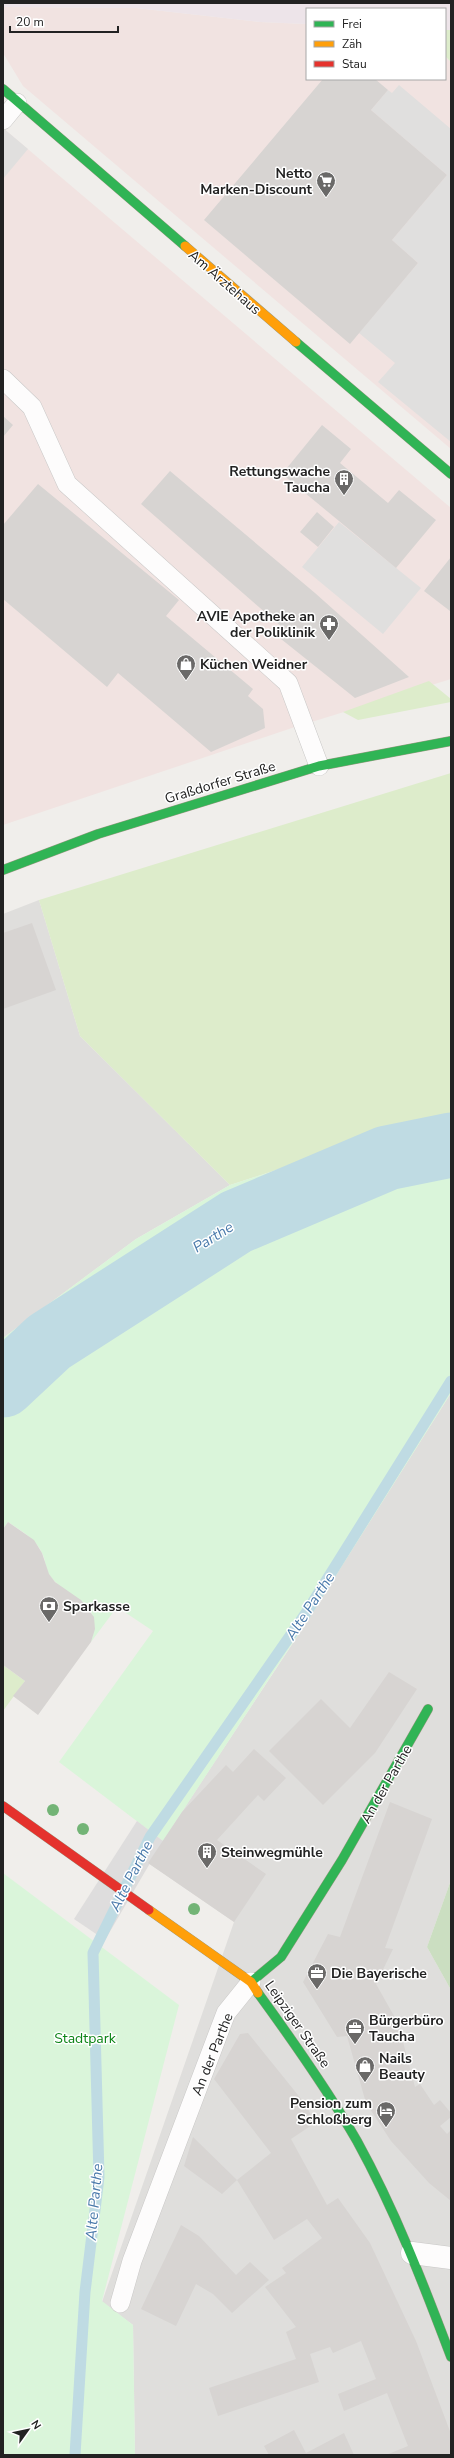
<svg xmlns="http://www.w3.org/2000/svg" width="454" height="2458" font-family="'Nunito Sans',sans-serif">
  <style>
    .residential { fill: #dfdedc }
    .commercial { fill: #f1e3e1 }
    .industrial { fill: #ede4e9 }
    .grass { fill: #ddeccb }
    .forest { fill: #cbdec1 }
    .park { fill: #daf5da }
    .parking { fill: #e0dfde }
    .pier { fill: #dedddd }
    .lines { fill: none; stroke-linecap: round; stroke-linejoin: round }
    .stream { stroke: #bfdbe3; stroke-width: 11 }
    .river { stroke: #bfdbe3; stroke-width: 65 }
    .building { fill: #d7d4d2 }
    .lane-casing { stroke: #c9c8c7; stroke-width: 20 }
    .street-casing { stroke: #c9c8c7; stroke-width: 23 }
    .fast-casing { stroke: #999a82; stroke-width: 10 }
    .slow-casing { stroke: #999a82; stroke-width: 10 }
    .jam-casing { stroke: #999a82; stroke-width: 10 }
    .lane { stroke: #fdfcfc; stroke-width: 19 }
    .street { stroke: #fdfcfc; stroke-width: 22 }
    .fast { stroke: #30b455; stroke-width: 9 }
    .slow { stroke: #ff9f0a; stroke-width: 9 }
    .jam { stroke: #e5322d; stroke-width: 9 }
    .tree { fill: #73b476 }
    .labels { text-anchor: middle; stroke-width: 3; stroke-linejoin: round; paint-order: stroke }
    .poi-label { font-size: 14px; font-weight: bold; fill: #222; stroke: #fff; text-anchor: start }
    .street-label { font-size: 14px; fill: #222; stroke: #fff }
    .park-label { font-size: 14px; fill: #0c8416; stroke: #fff }
    .water-label { font-size: 15px; font-style: italic; fill: #4a7aab; stroke: #fff }
  </style>
  <rect width="100%" height="100%" fill="#f0eeeb"/>
  <path class="residential" d="M39,900l41,136 150,149 -94,54 -133,99v-424z
    M451,1393v487l-24,67 24,43v465h-316l-2,-130 -31,-23 132,-380 -86,-59 145,-220z"/>
  <path class="commercial" d="M3,7l133,1 124,14 47,2v55h138v-23l6,6v387l-428,-363 -20,-33z
    M3,128l448,380v171l-159,49 -289,97z"/>
  <path class="industrial" d="M3,3h448v27h-6v-21h-138v15l-47,-2 -124,-14 -133,-1z"/>
  <path class="grass" d="M445,30h6v32l-6,-6z
    M429,681l22,18v3l-93,18 -15,-8z
    M451,773v348l-52,9 -169,55 -150,-149 -41,-136z
    M3,1665l22,16 -22,30z"/>
  <path class="forest" d="M451,1880v110l-24,-43z"/>
  <path class="park" d="M451,1121v272l-140,222 -148,226 -104,-79 94,-131 -36,-24 -26,35c14,-42 -22,-41 -41,-66 -5,-7 -4,-16 -8,-23 -7,-15 -21,-22 -34,-31l-5,7v-191l133,-99 94,-54 169,-55z
    M3,1873l176,132 -77,296 31,24 2,130h-132z"/>
  <path class="parking" d="M399,85l52,44v313l-73,-60 17,-19 -36,-30 59,-70 -26,-23 55,-65 -76,-65 17,-20 4,3z
    M3,128l25,21 -25,30z
    M339,522l82,66 -38,46 -81,-67z"/>
  <path class="pier" d="M137,1821l26,20 -58,99 -31,-21z"/>
  <g class="lines">
    <path class="stream" d="M75,2455l10,-163 14,-115 -6,-224 57,-116 156,-224 145,-232"/>
    <path class="river" d="M3,1385l46,-43 187,-120 151,-64 64,-13"/>
  </g>
  <path class="building" d="M323,79h52l13,11 -17,20 76,65 -55,65 26,23 -68,81 -146,-124z
    M3,416l10,9 -10,12z
    M322,425l29,24 -11,14 48,40 11,-13 37,30 -40,48 -114,-94z
    M170,471l145,122 94,84 -54,21 -79,-63 7,-7 -142,-124z
    M38,484l141,116 -13,16 87,73 -5,7 15,13 2,19 -54,24 -93,-79 -11,14 -104,-88v-74z
    M317,512l17,15 -16,20 -18,-15z
    M451,557v53l-1,1 -26,-20z
    M32,923l24,67 -53,19v-76z
    M8,1522l26,18 8,13 7,21 6,8 26,18 13,17 1,12 -4,13 -53,73 -25,-19 12,-15 -22,-16v-136z
    M389,1672l28,17 -42,64 -52,52 -54,-54 52,-52 29,29z
    M254,1749l32,29 -22,23 -6,-6 -41,45 49,34 -32,48 -86,-59 34,-51 44,-47 7,7z
    M390,1802l42,17 -47,129 8,1 -17,35 22,39 17,64 5,-3 14,21 6,-5 11,13v4l-11,9 7,8 4,-4v71l-22,-18 -38,-42 -25,-38 -19,-67 -10,1 -34,-55 25,-48 12,3z
    M248,2033l58,72 9,18 -24,16 36,66 11,-7 32,45 46,98 35,93v21h-65l22,-9 -21,-53 -43,18 -6,-17 38,-15 -15,-38 -28,12 -3,-6 -20,7 9,28 -101,34 -9,-28 87,-29 -10,-27 10,-5 -31,-40 21,-14 -4,-5 40,-30 -15,-19 -33,21 -37,-60 34,-27 -57,-74 26,-45z
    M193,2137l44,43 -15,14 -38,-28z
    M181,2225l18,11 37,39 14,-13 19,18 -37,33 -19,-19 -17,-10 -20,42 -35,-17z
    M294,2430l12,23 38,-20 10,22h-85l-5,-9z"/>
  <g class="lines">
    <g class="lane-casing">
      <path id="lane" d="M3,120l14,-17
        M3,379l29,28 35,77 221,199 31,83
        M120,2303l12,-42 94,-248 25,-31"/>
    </g>
    <g class="street-casing">
      <path id="street" d="M412,2253l39,5"/>
    </g>
    <g class="fast-casing">
      <path id="fast" d="M3,89l182,157
        M296,342l155,132
        M3,870l95,-36 221,-68 132,-25
        M251,1982l30,-25 61,-97 86,-151
        M258,1993c35,48 69,96 99,148 38,69 66,142 94,216"/>
    </g>
    <g class="slow-casing">
      <path id="slow" d="M185,246l111,96
        M149,1910l102,72 7,11"/>
    </g>
    <g class="jam-casing">
      <path id="jam" d="M3,1806l146,104"/>
    </g>
    <use href="#lane" class="lane"/>
    <use href="#street" class="street"/>
    <use href="#fast" class="fast"/>
    <use href="#slow" class="slow"/>
    <use href="#jam" class="jam"/>
  </g>
  <g class="tree">
    <circle cx="53" cy="1810" r="6"/>
    <circle cx="83" cy="1829" r="6"/>
    <circle cx="194" cy="1909" r="6"/>
  </g>
  <defs>
    <g id="supermarket-pin" transform="scale(1)"><path d="M0 17L-7.5 6A9.5 9.5 0 1 1 7.5 6Z" fill="#6a6968" stroke="#fff"/><path d="M-6-5.5h2.5l.6 2H6L4.5 2H-2.5L-4.4-4H-6ZM-1.5 3.2a1.3 1.3 0 1 0 .1 0ZM3 3.2a1.3 1.3 0 1 0 .1 0Z" fill="#fff"/></g>
    <g id="building-pin" transform="scale(1)"><path d="M0 17L-7.5 6A9.5 9.5 0 1 1 7.5 6Z" fill="#6a6968" stroke="#fff"/><path d="M-4-6H4V6H1V3H-1V6H-4ZM-2.5-4.3h1.7v1.8h-1.7ZM.8-4.3h1.7v1.8H.8ZM-2.5-1h1.7V.8h-1.7ZM.8-1h1.7V.8H.8Z" fill="#fff"/></g>
    <g id="pharmacy-pin" transform="scale(1)"><path d="M0 17L-7.5 6A9.5 9.5 0 1 1 7.5 6Z" fill="#6a6968" stroke="#fff"/><path d="M-2-6h4v4h4v4h-4v4h-4v-4h-4v-4h4Z" fill="#fff"/></g>
    <g id="shop-pin" transform="scale(1)"><path d="M0 17L-7.5 6A9.5 9.5 0 1 1 7.5 6Z" fill="#6a6968" stroke="#fff"/><path d="M-5-2.5h2.3a2.7 3.5 0 0 1 5.4 0H5L5.5 6h-11ZM-1.5-2.5h3a1.5 2.3 0 0 0-3 0Z" fill="#fff"/></g>
    <g id="bank-pin" transform="scale(1)"><path d="M0 17L-7.5 6A9.5 9.5 0 1 1 7.5 6Z" fill="#6a6968" stroke="#fff"/><path d="M-6-4H6V4H-6ZM0-2.3a2.3 2.3 0 1 0 0 4.6a2.3 2.3 0 1 0 0-4.6Z" fill="#fff"/></g>
    <g id="office-pin" transform="scale(1)"><path d="M0 17L-7.5 6A9.5 9.5 0 1 1 7.5 6Z" fill="#6a6968" stroke="#fff"/><path d="M-6-3h4V-5.5h4V-3h4V5H-6ZM-1-4.5V-3h2v-1.5ZM-6 0V1H6V0Z" fill="#fff"/></g>
    <g id="hotel-pin" transform="scale(1)"><path d="M0 17L-7.5 6A9.5 9.5 0 1 1 7.5 6Z" fill="#6a6968" stroke="#fff"/><path d="M-6-4.5h1.5V1H6V5H4.5V3h-9V5H-6ZM-4 0a1.8 1.8 0 1 1 3.6 0ZM.5 0V-2.5h3Q6-2.5 6 0Z" fill="#fff"/></g>
  </defs>
  <g fill-rule="evenodd">
    <use href="#supermarket-pin" x="326" y="181"/>
    <use href="#building-pin" x="344" y="479"/>
    <use href="#pharmacy-pin" x="329" y="624"/>
    <use href="#shop-pin" x="186" y="664"/>
    <use href="#bank-pin" x="49" y="1606"/>
    <use href="#building-pin" x="207" y="1852"/>
    <use href="#office-pin" x="317" y="1973"/>
    <use href="#office-pin" x="355" y="2028"/>
    <use href="#shop-pin" x="365" y="2066"/>
    <use href="#hotel-pin" x="386" y="2111"/>
  </g>
  <g class="labels">
    <g class="poi-label">
      <text x="312" y="178" text-anchor="end">Netto<tspan x="312" dy="16">Marken-Discount</tspan></text>
      <text x="330" y="476" text-anchor="end">Rettungswache<tspan x="330" dy="16">Taucha</tspan></text>
      <text x="315" y="621" text-anchor="end">AVIE Apotheke an<tspan x="315" dy="16">der Poliklinik</tspan></text>
      <text x="200" y="669">Küchen Weidner</text>
      <text x="63" y="1611">Sparkasse</text>
      <text x="221" y="1857">Steinwegmühle</text>
      <text x="331" y="1978">Die Bayerische</text>
      <text x="369" y="2025">Bürgerbüro<tspan x="369" dy="16">Taucha</tspan></text>
      <text x="379" y="2063">Nails<tspan x="379" dy="16">Beauty</tspan></text>
      <text x="372" y="2108" text-anchor="end">Pension zum<tspan x="372" dy="16">Schloßberg</tspan></text>
    </g>
    <g class="street-label">
      <text transform="translate(225 282) rotate(41)" y="5">Am Ärztehaus</text>
      <text transform="translate(220 782) rotate(-17)" y="5">Graßdorfer Straße</text>
      <text transform="translate(386 1784) rotate(-60)" y="5">An der Parthe</text>
      <text transform="translate(298 2024) rotate(55)" y="5">Leipziger Straße</text>
      <text transform="translate(212 2054) rotate(-68)" y="5">An der Parthe</text>
    </g>
    <g class="park-label">
      <text x="85" y="2043">Stadtpark</text>
    </g>
    <g class="water-label">
      <text transform="translate(213 1237) rotate(-32)" y="5">Parthe</text>
      <text transform="translate(310 1606) rotate(-57)" y="5">Alte Parthe</text>
      <text transform="translate(131 1876) rotate(-63)" y="5">Alte Parthe</text>
      <text transform="translate(94 2202) rotate(-85)" y="5">Alte Parthe</text>
    </g>
  </g>
  <rect width="454" height="2458" fill="none" stroke="#222222" stroke-width="8"/>
  <rect x="306" y="8" width="140" height="72" fill="#ffffff" stroke="#a7a7a7"/>
  <rect x="314" y="21" width="20" height="6" fill="#30b455" stroke="#a7a7a7"/>
  <text x="342" y="28" font-size="12" fill="#222222">Frei</text>
  <rect x="314" y="41" width="20" height="6" fill="#ff9f0a" stroke="#a7a7a7"/>
  <text x="342" y="48" font-size="12" fill="#222222">Zäh</text>
  <rect x="314" y="61" width="20" height="6" fill="#e5322d" stroke="#a7a7a7"/>
  <text x="342" y="68" font-size="12" fill="#222222">Stau</text>
  <g transform="translate(28 2430) rotate(57)" stroke="#ffffff" stroke-width="3" paint-order="stroke">
  <path d="M0-3L7 15L0 10L-7 15Z" fill="#222222"/>
  <text y="-6" font-size="11" font-weight="bold" text-anchor="middle" fill="#222222">N</text>
  </g>
  <path d="M10 26v6h108v-6" fill="none" stroke="#222222" stroke-width="2"/>
  <text x="16" y="26" font-size="12" fill="#222222" stroke="#ffffff" stroke-width="3" paint-order="stroke">20 m</text>
</svg>
